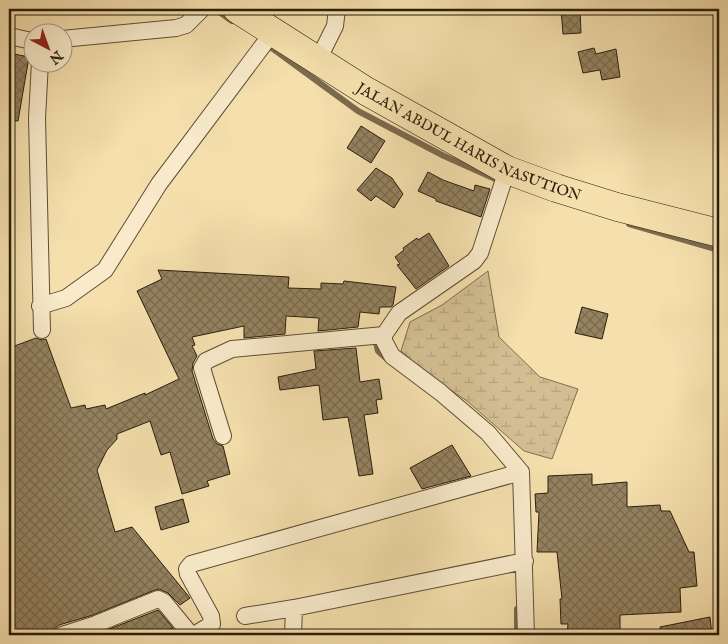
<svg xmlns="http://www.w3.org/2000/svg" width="728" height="644" font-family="'IM FELL English',serif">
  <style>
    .wetland { fill: url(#wetland-marsh); stroke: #7e6e50 }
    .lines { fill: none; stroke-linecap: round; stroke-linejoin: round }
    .stream { stroke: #7b6a4d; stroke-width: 6 }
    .building { fill: url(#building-cross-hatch); stroke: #2b1e0d }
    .minor-casing { stroke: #5d4e35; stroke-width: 18 }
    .trunk-casing { stroke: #2b1e0d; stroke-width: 29 }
    .minor { stroke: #f8eaca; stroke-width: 16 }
    .trunk { stroke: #f4dfad; stroke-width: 28 }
    .labels { text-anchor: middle; stroke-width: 5; stroke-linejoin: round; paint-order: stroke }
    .street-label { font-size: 15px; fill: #2b1e0d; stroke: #f8eaca }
  </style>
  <defs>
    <pattern id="wetland-marsh" width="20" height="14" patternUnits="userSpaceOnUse" patternTransform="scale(1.25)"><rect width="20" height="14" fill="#d2be92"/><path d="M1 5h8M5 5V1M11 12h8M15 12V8" fill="none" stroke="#b4a37d"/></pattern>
    <pattern id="building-cross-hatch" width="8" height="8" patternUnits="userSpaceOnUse" patternTransform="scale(1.25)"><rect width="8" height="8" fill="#948260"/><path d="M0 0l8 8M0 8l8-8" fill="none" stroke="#796a4e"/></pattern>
  </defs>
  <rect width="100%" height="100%" fill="#f4dfad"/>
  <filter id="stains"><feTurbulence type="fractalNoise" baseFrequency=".004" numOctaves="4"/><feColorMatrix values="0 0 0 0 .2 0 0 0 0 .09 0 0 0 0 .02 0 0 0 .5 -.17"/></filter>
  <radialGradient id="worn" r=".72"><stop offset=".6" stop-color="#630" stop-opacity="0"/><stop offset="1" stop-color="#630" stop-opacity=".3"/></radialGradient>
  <path class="wetland" d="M488,271l11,66 41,40 38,12 -26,70 -28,-8 -57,-50 -33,-22 -33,-28 9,-29 32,-17z"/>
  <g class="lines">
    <path class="stream" d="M215,9l17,12
      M265,43l93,68 86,45 58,26
      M629,224l90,26
      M375,338l3,13 10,9
      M517,609v26"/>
  </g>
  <path class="building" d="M561,9h19l1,24 -18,1z
    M594,48l2,6 20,-5 4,28 -18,3 -2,-10 -17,3 -5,-21z
    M9,53l20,4 -11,64 -9,-1z
    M361,126l24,15 -14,22 -24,-15z
    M376,168l16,10 11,16 -9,14 -18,-12 -5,5 -14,-11z
    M428,172l15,8 31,11 1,-6 15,4 -9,28 -45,-16v-2l-18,-8z
    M429,233l20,33 -33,23 -19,-24 3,-1 -5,-7 9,-7 -1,-2 14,-10 1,2z
    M158,270l131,7 -1,11 33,1v-6l22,1 1,-3 52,6 -3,18 -2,2h-11l-1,7 -19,-2 -2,15 -40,4 1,-13 -33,-2 -1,18 -41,4v-12l-52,11 3,8 -3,1 5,10 -4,7 -1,8 21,68 4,5 6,2 7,28 -23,7 2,5 -27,8 -12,-42 -9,3 -11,-34 -33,13v5l-10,11 -10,20 18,62 17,-5 58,71 -10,7 -12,-12 -9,-4 -4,1 -62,25 -34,10 -5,4 -2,6h-36l-7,-24v-11l6,-1 -6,-25v-226l27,-10 6,2 4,-1 25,69 14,-3 1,4 19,-4 1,4 39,-16v2l34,-16 -42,-88 25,-12z
    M582,307l26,7 -6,25 -27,-6z
    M356,348l4,34 19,-3 3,20 -6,1 2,13 -14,2 9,59 -14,2 -11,-59 -25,3 -4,-35 -39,5 -2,-13 38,-8 -2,-18z
    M452,445l19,31 -49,13 -12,-21z
    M592,474v11l35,-3v25l33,-2 1,6h9l19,41h5l3,34 -17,2 1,24 -61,3v20h-53l1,-11h-7l-1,-25h2l-5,-47h-20l2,-40h-3l-1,-18 13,-1v-17z
    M183,499l6,23 -28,8 -6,-23z
    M158,610l15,18 -14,4 1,3h-66z
    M710,617l2,18h-51l-1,-8z"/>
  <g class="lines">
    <g class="minor-casing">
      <path id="minor" d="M9,36l23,5
        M62,39l114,-11 10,-3 16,-16
        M318,60l17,-34 2,-17
        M40,62l-3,56 5,212
        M507,170l-27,83 -6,8 -75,52 -15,22v6l8,15 48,36 48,41 33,39 5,163
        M40,306l26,-8 39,-28 54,-86 114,-152
        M223,436l-21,-68 4,-7 26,-12 152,-14
        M245,616l49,-8 231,-47
        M62,635l34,-11 62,-25 6,3 27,33
        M194,635l18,-11 -1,-8 -23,-42 -1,-5 4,-5 330,-92
        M293,635l1,-27"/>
    </g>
    <g class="trunk-casing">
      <g id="trunk">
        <path id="s1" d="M237,9l129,82 141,79 49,18 61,19 102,26"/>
      </g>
    </g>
    <use href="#minor" class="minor"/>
    <use href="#trunk" class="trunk"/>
  </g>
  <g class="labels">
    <g class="street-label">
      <text dy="5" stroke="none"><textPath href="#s1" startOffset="268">JALAN ABDUL HARIS NASUTION</textPath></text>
    </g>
  </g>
  <rect width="728" height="644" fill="none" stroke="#f4dfad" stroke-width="30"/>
  <rect x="10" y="10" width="708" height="624" fill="none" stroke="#2b1e0d" stroke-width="2.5"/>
  <rect x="15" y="15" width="698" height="614" fill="none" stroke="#2b1e0d"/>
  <g transform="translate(48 48) rotate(139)"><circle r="24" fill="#f8eaca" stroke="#a6987e"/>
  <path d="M0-4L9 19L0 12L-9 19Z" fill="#8f2418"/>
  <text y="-8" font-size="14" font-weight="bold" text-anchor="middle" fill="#2b1e0d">N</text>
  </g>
  <rect width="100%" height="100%" filter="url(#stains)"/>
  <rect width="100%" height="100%" fill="url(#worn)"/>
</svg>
